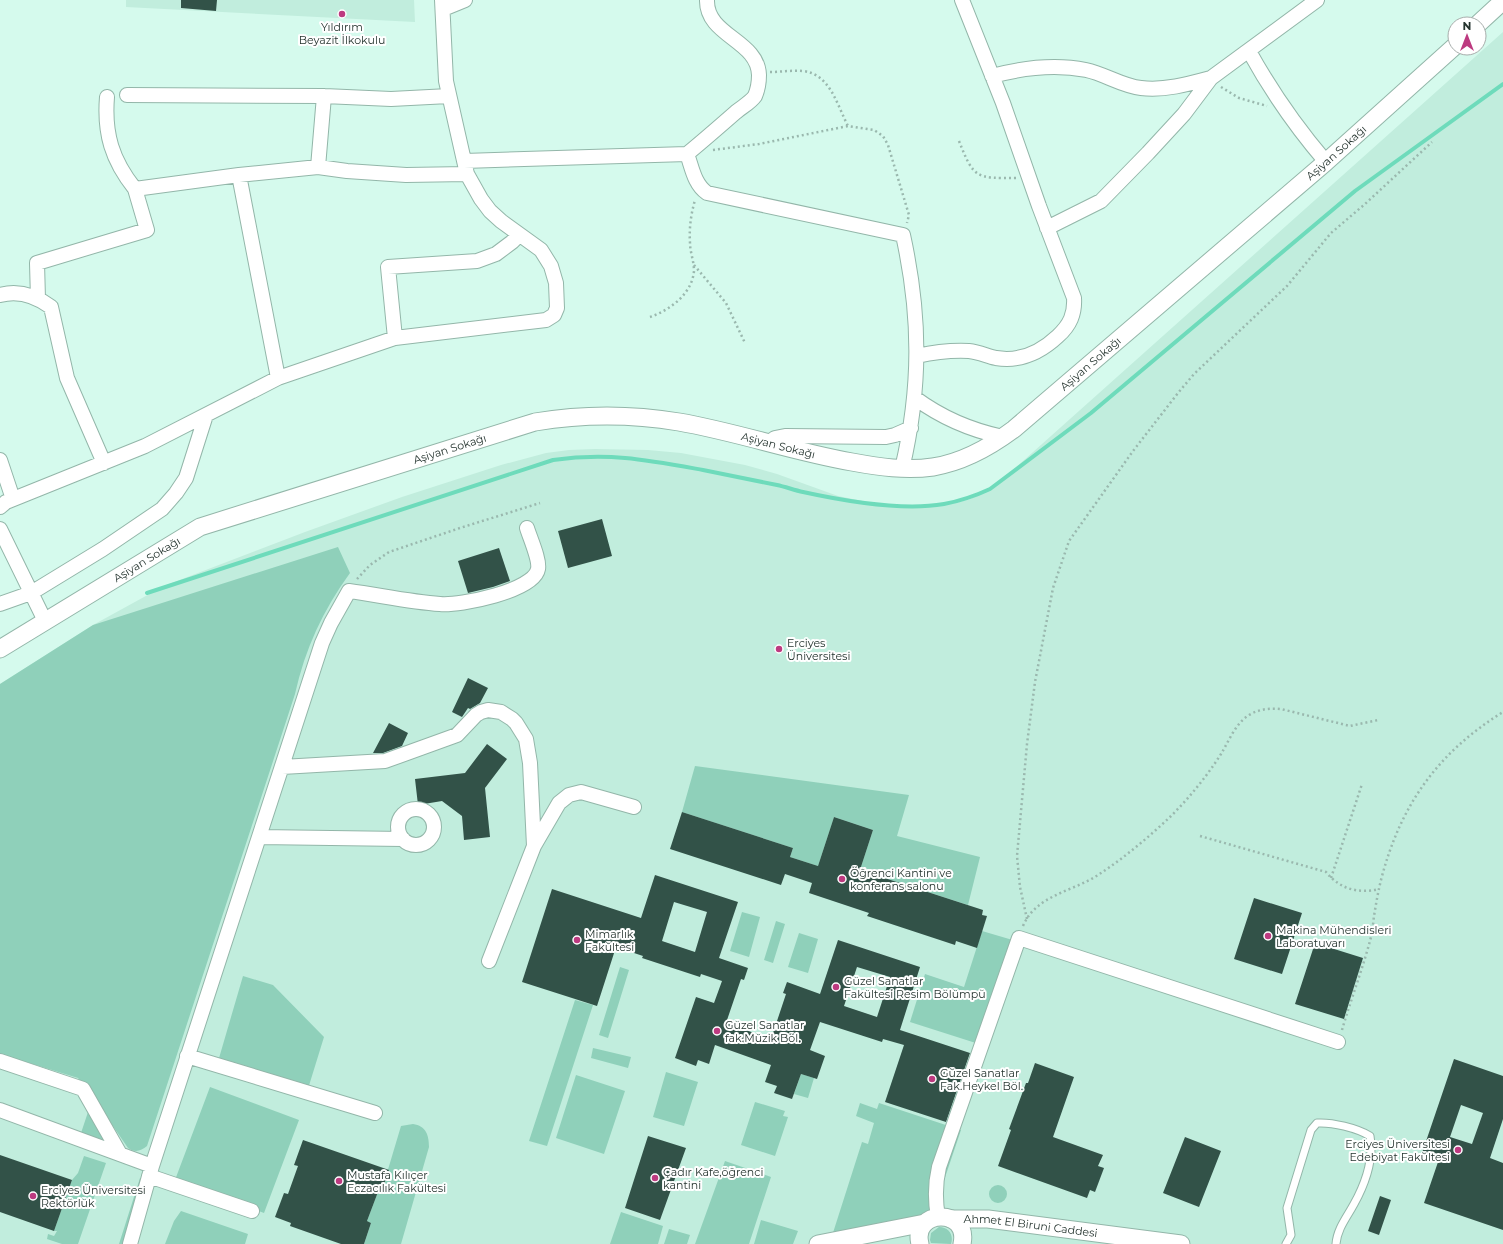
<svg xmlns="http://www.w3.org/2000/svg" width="1503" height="1244" font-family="Montserrat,sans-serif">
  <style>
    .built { fill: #c1eddd }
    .green { fill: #8fd0ba }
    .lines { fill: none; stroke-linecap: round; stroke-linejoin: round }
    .stream { stroke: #6edbbb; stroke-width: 4 }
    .building { fill: #325248; fill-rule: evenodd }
    .service-casing { stroke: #93b6a9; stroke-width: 9 }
    .minor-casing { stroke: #93b6a9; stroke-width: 16 }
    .tertiary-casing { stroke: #93b6a9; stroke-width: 19 }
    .path { stroke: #9ab8ae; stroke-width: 2.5; stroke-dasharray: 2 3; stroke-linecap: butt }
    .service { stroke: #fff; stroke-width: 7 }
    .minor { stroke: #fff; stroke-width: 14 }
    .tertiary { stroke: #fff; stroke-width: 17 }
    .poi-dot { fill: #bd3a80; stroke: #fff; stroke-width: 1.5 }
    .labels { text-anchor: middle; stroke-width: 4; stroke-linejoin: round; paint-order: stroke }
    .poi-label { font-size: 11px; fill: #25342f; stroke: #fff; text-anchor: start }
    .street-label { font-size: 11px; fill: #25342f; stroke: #fff }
  </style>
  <rect width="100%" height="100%" fill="#d5faed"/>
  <path class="built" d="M126,0h288l1,22 -289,-15z
    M1503,32v1212h-1503v-560l93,-59 71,-39 141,-54 97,-35 99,-32 45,-12 23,-3 26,-1 53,1 33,3 64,12 32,9 61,22 39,8 39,2 29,-1 23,-5 13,-6 13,-7z"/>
  <path class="green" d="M338,547l12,26c-27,37 -45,76 -55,121l-148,452c-6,5 -12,7 -19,2l-35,-51 -15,-19 -78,-24v-370l93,-59z
    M695,766l214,29 -12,41 83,21 -12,48 -108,-35 13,-40 -39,-13 -16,49 -28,-9 3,-9 -111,-36z
    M742,912l18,5 -11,40 -19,-6z
    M776,921l9,3 -12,39 -9,-3z
    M982,931l34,10 -34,104 -72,-23 15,-48 39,13z
    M799,933l19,6 -10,34 -20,-6z
    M620,967l9,3 -21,68 -9,-3z
    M243,976l30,9 51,52 -17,55 -90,-27z
    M575,1000l18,5 -46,141 -18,-5z
    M593,1048l38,9 -3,11 -37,-10z
    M666,1072l32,10 -14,44 -31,-9z
    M801,1074l13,4 -6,20 -14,-4z
    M576,1075l49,16 -21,63 -48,-16z
    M210,1087l89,33 -35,93 -89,-33z
    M755,1102l30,9 -2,5 5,1 -13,39 -34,-11z
    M860,1103l17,6 2,-6 82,27 -33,98 -97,11 31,-97 6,2 6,-21 -18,-7z
    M88,1112h6l23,37 -37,-13z
    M413,1124c13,2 16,11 16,23l-28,97h-37l7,-21 -4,-2 11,-29 3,1 20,-67z
    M84,1156l22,7 -28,81h-16l-15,-5 1,-5 6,2 3,-5h-3l18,-51 6,-7z
    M725,1161l46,16 -22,67h-54z
    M140,1178l4,3 -10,63h-15z
    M989 1194a9 9 0 1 1 18 0a9 9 0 1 1-18 0Z
    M181,1211l67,23 -3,10h-80l9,-23z
    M621,1212l42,14 -5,18h-48z
    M761,1220l37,11 -5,13h-39z
    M939,1227c10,0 15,8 12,17l-20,-1 -1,-3 1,-7z
    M669,1229l21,6 -3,9h-23z"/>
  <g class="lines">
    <path class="stream" d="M147,593l406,-133c56,-8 95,0 150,10 24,5 49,10 74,15 9,2 17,5 26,7 41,9 100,19 141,12 16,-3 31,-8 46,-15l101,-76 264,-222 148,-107"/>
  </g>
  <path class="building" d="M181,0h36l-1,11 -35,-3z
    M602,519l10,37 -44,12 -10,-37z
    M499,548l11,33 -17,6 -25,6 -10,-32z
    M468,678l20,10 -8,15 -10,6 -2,-1 -6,9 -10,-5z
    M389,723l19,10 -6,13 -19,7h-10z
    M487,744l20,15 -22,29 5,49 -26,3 -2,-24 -20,-15 -24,4 -3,-26 50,-6z
    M682,812l111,36 -3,9 28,9 16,-49 39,13 -13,40 123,40 -1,5 5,1 -10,32 -21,-7 -1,4 -88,-29 2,-3 -60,-20 3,-10 -27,-9 -4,11 -111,-36z
    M655,875l83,27 -19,56 29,10 -4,12 -3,-1 -15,44 45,16 15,-45 -3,-1 4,-11 33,12 18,-54 82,27 -20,63 70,23 -24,69 -61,-20 19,-57 -21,-6 -1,3 -62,-20 -10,28 15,6 -8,23 -16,-5 -9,25 -18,-6 3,-7 -12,-4 6,-17 -56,-20 -6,19 -11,-4 -2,6 -21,-8 21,-61 18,6 8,-22 -21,-7 -1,3 -58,-19 1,-2 -27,-9 -19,59 -75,-24 30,-93 89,29zM674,902l33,10 -12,40 -33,-11zM857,967l33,10 -13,40 -33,-11z
    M1254,898l48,15 -20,61 -48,-15z
    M1315,943l48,15 -19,61 -49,-15z
    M1454,1059l49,17v43l-13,39 13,5v67l-79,-27 14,-41 -17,-6zM1461,1105l22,8 -11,31 -22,-7z
    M1035,1063l39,14 -21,60 50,18 -5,11 6,2 -9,24 -5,-2 -3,8 -89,-32 13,-36 -2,-1 17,-46h2z
    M648,1136l38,12 -26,72 -35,-12z
    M1185,1137l36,14 -22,56 -36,-14z
    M303,1140l86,30 -8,23 -3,-1 -11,29 4,2 -7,21h-23l-51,-18 1,-3 -16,-6 9,-24 4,1 10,-28 -4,-1z
    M0,1155l72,25 -18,51 -54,-19z
    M1380,1196l11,4 -12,35 -11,-4z"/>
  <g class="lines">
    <g class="service-casing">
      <path id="service" d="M1286,1244l5,-9 -4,-27 24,-78 6,-7c15,-1 40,5 53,13 4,23 -5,48 -16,68 -7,13 -17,25 -18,40"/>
    </g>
    <g class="minor-casing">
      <path id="minor" d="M443,9l22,-9
        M1249,51c22,40 47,76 77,111
        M992,76c30,-8 63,-12 94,-6 19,4 36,16 55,18 23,3 48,-4 70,-10l106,-78
        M127,95l197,1 67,3 58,-3
        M107,97c-3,37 5,63 28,92
        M687,154c17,-14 33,-28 49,-42 6,-5 15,-10 19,-16 3,-7 4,-14 4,-21 -1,-35 -53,-39 -52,-75
        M464,161l223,-7c5,13 7,30 20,39l196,42c18,82 18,153 -1,234
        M318,167l6,-71
        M1047,228l54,-27 47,-48 36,-39 27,-36
        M0,295c18,-5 36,1 51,12l16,71 37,85
        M38,299l-1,-36 110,-33 -12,-41 104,-14
        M395,338l-7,-71 89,-6 19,-7 16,-12 7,-7
        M917,356c18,-4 34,-6 52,-5 10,1 18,5 27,7 24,4 45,-6 62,-22 12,-11 17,-22 16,-38l-35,-92 -36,-103 -41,-103
        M278,378l-39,-203 79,-8 29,4 59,4 61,-1
        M915,398c27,20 55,32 88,39
        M768,443l7,-5 10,-2 101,1 9,-2 16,-7
        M0,460l13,39
        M0,507l6,-5 139,-56 133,-68 117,-40 151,-18 8,-5 3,-7 -1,-25 -5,-17 -10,-16 -40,-29 -11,-10 -9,-12 -14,-25 -21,-93 -4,-81
        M0,529l45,92
        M0,604l31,-11 72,-44 59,-40 14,-16 10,-15 20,-63
        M282,767l103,-6 72,-26 19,-20 5,-3 7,-2 13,2 11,7 4,4 10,16 4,24 4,83
        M398 827a18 18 0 1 1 36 0a18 18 0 1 1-36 0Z
        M259,837l144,2
        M489,961l45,-115 25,-43 10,-8 12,-3 53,15
        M187,1056l188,57
        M0,1061l83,28 37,65
        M0,1110l152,56
        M149,1176l103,35
        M938,1217c-3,-17 -3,-33 1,-50l80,-229 319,104
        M130,1244l22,-78 170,-523 9,-20 18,-32c30,4 61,11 91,13 20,2 94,-13 98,-35 2,-9 -8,-31 -11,-41"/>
    </g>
    <g class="tertiary-casing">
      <g id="tertiary">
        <path d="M1478,24l25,-23"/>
        <path id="s1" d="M0,649l200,-122 335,-105c48,-8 96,-8 144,0 58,10 115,30 173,40 27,5 54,9 81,5 31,-5 57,-20 81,-38l312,-267 129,-116"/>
        <path id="s2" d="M951,1219h37l193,25"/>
        <path d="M818,1244l107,-21"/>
        <path d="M920,1244c-9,-35 50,-37 42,0"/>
      </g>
    </g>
    <path class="path" d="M770,72c11,0 22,-2 32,-1 28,2 35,34 46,55
      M1221,87l18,11 28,8
      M959,141c15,38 17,37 57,37
      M713,150l46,-6 89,-18 26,4 9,6 5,9 21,70 -2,8
      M694,265l32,38 19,40
      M650,317c20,-7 42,-23 44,-46 0,-10 -4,-19 -4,-28 -1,-15 1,-29 5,-43
      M357,579l13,-14 19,-13 71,-24 80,-25
      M1200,836l126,36c14,17 32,22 53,17
      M1331,878l31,-94
      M1027,919l-7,-32 -3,-31 10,-112 8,-62 18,-94 16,-47 64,-90 45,-58 16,-19 93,-88 44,-53 34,-29 67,-62
      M1023,926c13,-31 49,-34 75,-51 26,-17 51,-38 73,-59 19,-19 36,-40 50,-62 8,-13 14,-30 28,-39 10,-6 21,-7 32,-6l69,17 28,-6
      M1342,1030c9,-31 21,-62 29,-93 2,-7 2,-14 3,-21 2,-12 4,-24 7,-36 19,-74 56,-127 122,-168"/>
    <use href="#service" class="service"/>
    <use href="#minor" class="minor"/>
    <use href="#tertiary" class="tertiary"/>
  </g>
  <g class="poi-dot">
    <circle cx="342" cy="14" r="4"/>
    <circle cx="779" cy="649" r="4"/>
    <circle cx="842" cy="879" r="4"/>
    <circle cx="1268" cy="936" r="4"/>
    <circle cx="577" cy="940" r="4"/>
    <circle cx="836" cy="987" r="4"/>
    <circle cx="717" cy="1031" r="4"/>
    <circle cx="932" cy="1079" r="4"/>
    <circle cx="1458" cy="1150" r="4"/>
    <circle cx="655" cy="1178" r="4"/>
    <circle cx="339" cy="1181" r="4"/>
    <circle cx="33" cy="1196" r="4"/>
  </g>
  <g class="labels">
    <g class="poi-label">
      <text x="342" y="31" text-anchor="middle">Yıldırım<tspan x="342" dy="13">Beyazit İlkokulu</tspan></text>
      <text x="787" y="647">Erciyes<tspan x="787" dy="13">Üniversitesi</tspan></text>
      <text x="850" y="877">Öğrenci Kantini ve<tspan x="850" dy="13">konferans salonu</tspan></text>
      <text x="1276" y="934">Makina Mühendisleri<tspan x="1276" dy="13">Laboratuvarı</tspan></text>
      <text x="585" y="938">Mimarlık<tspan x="585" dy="13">Fakültesi</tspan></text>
      <text x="844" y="985">Güzel Sanatlar<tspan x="844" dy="13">Fakültesi Resim Bölümpü</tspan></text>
      <text x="725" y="1029">Güzel Sanatlar<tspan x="725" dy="13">fak.Müzik Böl.</tspan></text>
      <text x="940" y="1077">Güzel Sanatlar<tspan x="940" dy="13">Fak.Heykel Böl.</tspan></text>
      <text x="1450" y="1148" text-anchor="end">Erciyes Üniversitesi<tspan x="1450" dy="13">Edebiyat Fakültesi</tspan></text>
      <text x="663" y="1176">Çadır Kafe,öğrenci<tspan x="663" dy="13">kantini</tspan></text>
      <text x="347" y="1179">Mustafa Kılıçer<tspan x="347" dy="13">Eczacılık Fakültesi</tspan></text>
      <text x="41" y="1194">Erciyes Üniversitesi<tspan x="41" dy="13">Rektörlük</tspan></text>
    </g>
    <g class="street-label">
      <text dy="4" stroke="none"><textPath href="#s1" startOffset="1504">Aşiyan Sokağı</textPath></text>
      <text dy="4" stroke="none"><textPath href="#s1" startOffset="1180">Aşiyan Sokağı</textPath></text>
      <text dy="4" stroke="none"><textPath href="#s1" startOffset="832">Aşiyan Sokağı</textPath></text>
      <text dy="4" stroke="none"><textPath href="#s1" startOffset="496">Aşiyan Sokağı</textPath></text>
      <text dy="4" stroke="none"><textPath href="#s1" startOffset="172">Aşiyan Sokağı</textPath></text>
      <text dy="4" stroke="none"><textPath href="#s2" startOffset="80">Ahmet El Biruni Caddesi</textPath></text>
    </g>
  </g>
  <g transform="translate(1467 36)"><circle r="19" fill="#ffffff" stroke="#a8aeac"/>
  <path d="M0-3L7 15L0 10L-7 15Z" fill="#bd3a80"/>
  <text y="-6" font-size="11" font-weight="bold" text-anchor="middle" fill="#25342f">N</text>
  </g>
</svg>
